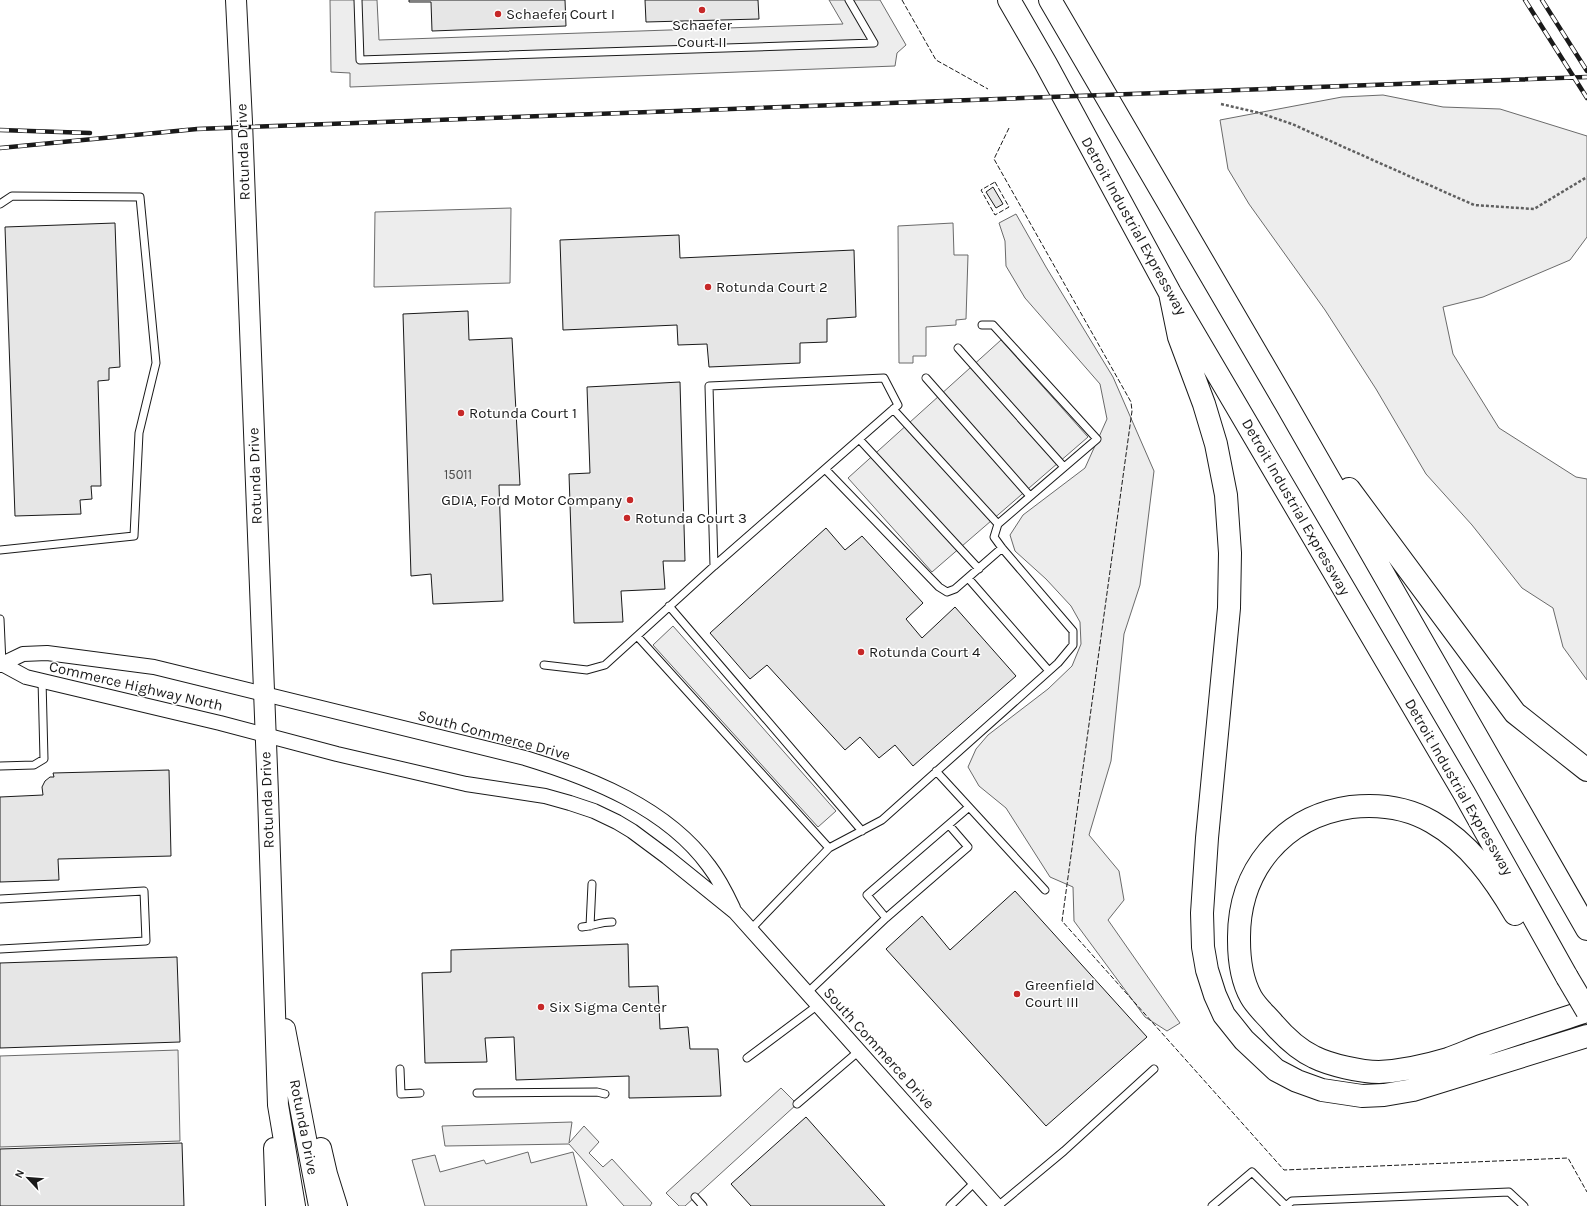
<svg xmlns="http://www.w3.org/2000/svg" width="1587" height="1206" font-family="Karla,sans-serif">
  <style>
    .built { fill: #ededed; stroke: #6a6a6a }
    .building { fill: #e6e6e6; stroke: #1a1a1a }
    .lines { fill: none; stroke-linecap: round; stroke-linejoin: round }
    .service-casing { stroke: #1a1a1a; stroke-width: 9 }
    .minor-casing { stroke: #1a1a1a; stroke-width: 16 }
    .secondary-casing { stroke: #1a1a1a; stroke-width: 22 }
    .motorway-casing { stroke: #1a1a1a; stroke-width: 24 }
    .path { stroke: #5f5f5f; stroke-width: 2.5; stroke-dasharray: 3 2; stroke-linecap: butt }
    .service { stroke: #fff; stroke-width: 7 }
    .minor { stroke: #fff; stroke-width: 14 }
    .secondary { stroke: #fff; stroke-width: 20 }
    .motorway { stroke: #fff; stroke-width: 22 }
    .rail-casing { stroke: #1a1a1a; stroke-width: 4.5 }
    .rail { stroke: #fff; stroke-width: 3; stroke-dasharray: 9; stroke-linecap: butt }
    .motorway-bridge-casing { stroke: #1a1a1a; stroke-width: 24; stroke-linecap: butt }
    .motorway-bridge { stroke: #fff; stroke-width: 22 }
    .fence { stroke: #1a1a1a; stroke-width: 1; stroke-dasharray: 5 2; stroke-linecap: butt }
    .poi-dot { fill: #c62828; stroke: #fff; stroke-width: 1.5 }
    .labels { text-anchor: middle; stroke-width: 3; stroke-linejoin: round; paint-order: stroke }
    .number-label { font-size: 13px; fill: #4d4d4d }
    .poi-label { font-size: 15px; fill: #1a1a1a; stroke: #fff; text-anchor: start }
    .street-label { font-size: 15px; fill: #1a1a1a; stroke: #fff }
  </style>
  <rect width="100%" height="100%" fill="#fff"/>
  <path class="built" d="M330,0h47l2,40 464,-16 -14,-24h51l26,45 -9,8 -2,13 -545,21v-14l-19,-1z
    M1383,95l60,12 57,2 87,27v101l-17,23 -87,37 -40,10 10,47 46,74 77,49 11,2v201l-24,-33 -10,-39 -31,-20 -50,-63 -46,-51 -50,-85 -51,-79 -76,-106 -21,-35 -8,-49 122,-23z
    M511,208l-1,75 -136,4 1,-75z
    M1016,214l30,53 67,110 41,94 -14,114 -16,49 -13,127 -22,74 30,36 5,29 -16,20 72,103 -13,8 -22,-14 -71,-96 -1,-34 -23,-10 -44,-69 -27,-22 -11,-19 8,-18 12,-14 60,-46 24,-23 9,-22 -1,-22 -9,-16 -25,-27 -31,-28 -5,-16 13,-20 62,-47 22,-49 -7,-35 -75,-86 -19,-32 -1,-25 -6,-18z
    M953,223l1,32h14l-2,64 -10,1v5l-30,2v29h-13v7h-14l-1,-137z
    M1001,340l87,97 -156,135 -84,-94z
    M673,626l163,185 -18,16 -165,-182z
    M178,1050l2,91 -180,6v-91z
    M781,1088l16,16 -112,102h-6l-13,-13z
    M572,1122l-3,21 15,-17 15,16 -10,11 14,14 9,-8 40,44 -2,3h-26l-55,-62 -124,2 -3,-20z
    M528,1152l3,11 42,-11 14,54h-162l-13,-46 23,-5 5,17 44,-12 2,4z"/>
  <path class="building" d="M409,0h156l1,26 -134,5 -1,-29h-22z
    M645,0h113l1,19 -113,3z
    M993,187l10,17 -7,4 -10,-16z
    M115,223l5,144 -11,1v12l-11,1 3,105h-10l1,13 -12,1 1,14 -66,2 -10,-289z
    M679,235l1,23 174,-8 2,67 -29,2v23l-27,1v20l-91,4 -2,-23 -29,1 -1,-20 -114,5 -3,-90z
    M468,311l1,29 43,-2 8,147h-21l4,116 -70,3 -2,-30 -20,2 -8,-262z
    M680,382l5,179h-22l2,28 -44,2 2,31 -49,1 -5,-149 21,-1 -3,-86z
    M826,528l19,22 17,-14 61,67 -17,16 16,19 33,-31 61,69 -103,90 -18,-21 -16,13 -19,-21 -15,13 -78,-85 -17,14 -40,-46z
    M169,770l2,86 -113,3 1,21 -59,2v-85l43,-2 -1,-8 3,-6 5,-4h4l-1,-4z
    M1015,891l132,146 -101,89 -160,-177 36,-33 28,34z
    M628,944l1,43 29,-1 2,43 28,-2 2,22h28l3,47 -92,2v-22l-113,4 -2,-43 -29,1 2,24 -62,1 -3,-90 29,-1v-22z
    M177,957l3,85 -180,6v-85z
    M806,1117l79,89h-134l-20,-22z
    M182,1143l2,63h-184v-57z"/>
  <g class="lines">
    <g class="service-casing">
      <path id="service" d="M358,0l2,60 514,-17 -25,-43
        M0,204l12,-8 128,1 16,166 -17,70 -5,103 -134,14
        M958,348l106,119
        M926,378l104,118
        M893,409l105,115
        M859,439l120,130
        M825,469l114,118 8,5 8,-3 47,-41
        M968,578l81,93
        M669,606l193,225
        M0,619l2,45
        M637,636l192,212 -78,81
        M544,665l43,5 18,-5 109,-99 -5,-180 175,-8 14,27 -184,161
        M0,766l34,-1 10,-6 -2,-79
        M969,807l76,83
        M829,848l53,-28 176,-157 15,-18v-14l-71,-83 -8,-11 4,-13 99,-85 -104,-114h-11
        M0,899l144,-8 2,50 -146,8
        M886,918l82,-71 -19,-22
        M590,926l2,-42
        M582,927c12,-1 17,-5 30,-5
        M807,993l79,-75 -19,-23 102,-88 -33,-36
        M747,1058l71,-53
        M400,1069l1,25 19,-1
        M477,1093l120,-1 8,2
        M797,1104l62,-53
        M695,1197l8,9
        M950,1206l25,-24
        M998,1206l66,-55 90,-82
        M1212,1206l40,-34 34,34
        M1286,1206l6,-5 217,-9 15,14"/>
    </g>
    <g class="minor-casing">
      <path id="minor" d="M2,664l24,13 194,46 117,31 129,30 79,12 25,7 24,8 23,11 15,9 35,26 68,55 262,294
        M0,665l23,-11 24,-1 107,14 371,91c66,20 142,50 184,108 10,13 17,27 24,42"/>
    </g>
    <g class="secondary-casing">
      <path id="secondary" d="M236,0l6,122 26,672 10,311 17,101
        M285,1029l34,177
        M274,1148l2,58
        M321,1148l6,26 10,32"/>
    </g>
    <g class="motorway-casing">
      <path id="motorway" d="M1009,0l37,64 124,229 294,500 103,184
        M1050,0l236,404 301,525
        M1170,293l9,44 25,67 12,40 10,51 4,58 -1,55 -22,230 -5,75 1,34 4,23 8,25 9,20 20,25 32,30 21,11 25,9 40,6 22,-1 29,-5 174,-54
        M1349,489l166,224 72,57
        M1515,914c-21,-36 -46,-71 -83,-92 -24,-14 -53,-18 -81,-15 -69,10 -113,64 -112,133 0,20 2,39 12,57 5,9 14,17 21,25 11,13 27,28 42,35 16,8 47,15 65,15 21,-1 49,-7 69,-13 12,-4 24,-10 36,-14 34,-12 69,-23 103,-34"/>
    </g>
    <path class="path" d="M1221,104l39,9 32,11 182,81 60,4 53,-32"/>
    <use href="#service" class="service"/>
    <use href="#minor" class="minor"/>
    <use href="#secondary" class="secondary"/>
    <use href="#motorway" class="motorway"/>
    <g class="rail-casing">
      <path id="rail" d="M1525,0l62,98
        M1542,0l45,71
        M0,130l90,3
        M0,148l197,-19 1390,-52"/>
    </g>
    <use href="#rail" class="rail"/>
    <g class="motorway-bridge-casing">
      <path id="motorway-bridge" d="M1567,977l20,34"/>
    </g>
    <use href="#motorway-bridge" class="motorway-bridge"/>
    <path class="fence" d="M902,0l34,60 52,29
      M1009,128l-15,31 137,243 1,9 -70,510 222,249 284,-12 19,34
      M995,182l14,25 -14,8 -14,-25z"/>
  </g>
  <g class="poi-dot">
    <circle cx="702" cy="10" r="4"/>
    <circle cx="498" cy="14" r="4"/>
    <circle cx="708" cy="287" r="4"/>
    <circle cx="461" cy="413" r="4"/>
    <circle cx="630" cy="500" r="4"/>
    <circle cx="627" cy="518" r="4"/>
    <circle cx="861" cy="652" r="4"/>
    <circle cx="1017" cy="994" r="4"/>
    <circle cx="541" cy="1007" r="4"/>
  </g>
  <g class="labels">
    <g class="number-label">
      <text x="458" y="479">15011</text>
    </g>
    <g class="poi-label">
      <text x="506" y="19">Schaefer Court I</text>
      <text x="702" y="30" text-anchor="middle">Schaefer<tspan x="702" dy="17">Court II</tspan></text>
      <text x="716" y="292">Rotunda Court 2</text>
      <text x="469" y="418">Rotunda Court 1</text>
      <text x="622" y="505" text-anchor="end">GDIA, Ford Motor Company</text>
      <text x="635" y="523">Rotunda Court 3</text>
      <text x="869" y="657">Rotunda Court 4</text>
      <text x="1025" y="990">Greenfield<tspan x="1025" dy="17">Court III</tspan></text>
      <text x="549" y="1012">Six Sigma Center</text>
    </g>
    <g class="street-label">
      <text transform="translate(243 152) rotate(-92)" y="5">Rotunda Drive</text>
      <text transform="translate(1134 226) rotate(61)" y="5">Detroit Industrial Expressway</text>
      <text transform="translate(255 476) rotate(-92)" y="5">Rotunda Drive</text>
      <text transform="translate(1296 507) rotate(60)" y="5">Detroit Industrial Expressway</text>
      <text transform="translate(136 686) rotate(13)" y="5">Commerce Highway North</text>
      <text transform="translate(494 735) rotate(15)" y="5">South Commerce Drive</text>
      <text transform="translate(1459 787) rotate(60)" y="5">Detroit Industrial Expressway</text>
      <text transform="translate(267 800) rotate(-92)" y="5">Rotunda Drive</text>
      <text transform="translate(879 1048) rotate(48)" y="5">South Commerce Drive</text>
      <text transform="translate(304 1127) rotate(79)" y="5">Rotunda Drive</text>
    </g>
  </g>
  <g transform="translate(28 1178) rotate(296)" stroke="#ffffff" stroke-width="3" paint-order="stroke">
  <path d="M0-3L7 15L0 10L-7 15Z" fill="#1a1a1a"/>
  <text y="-6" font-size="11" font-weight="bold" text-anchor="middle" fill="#1a1a1a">N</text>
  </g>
</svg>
